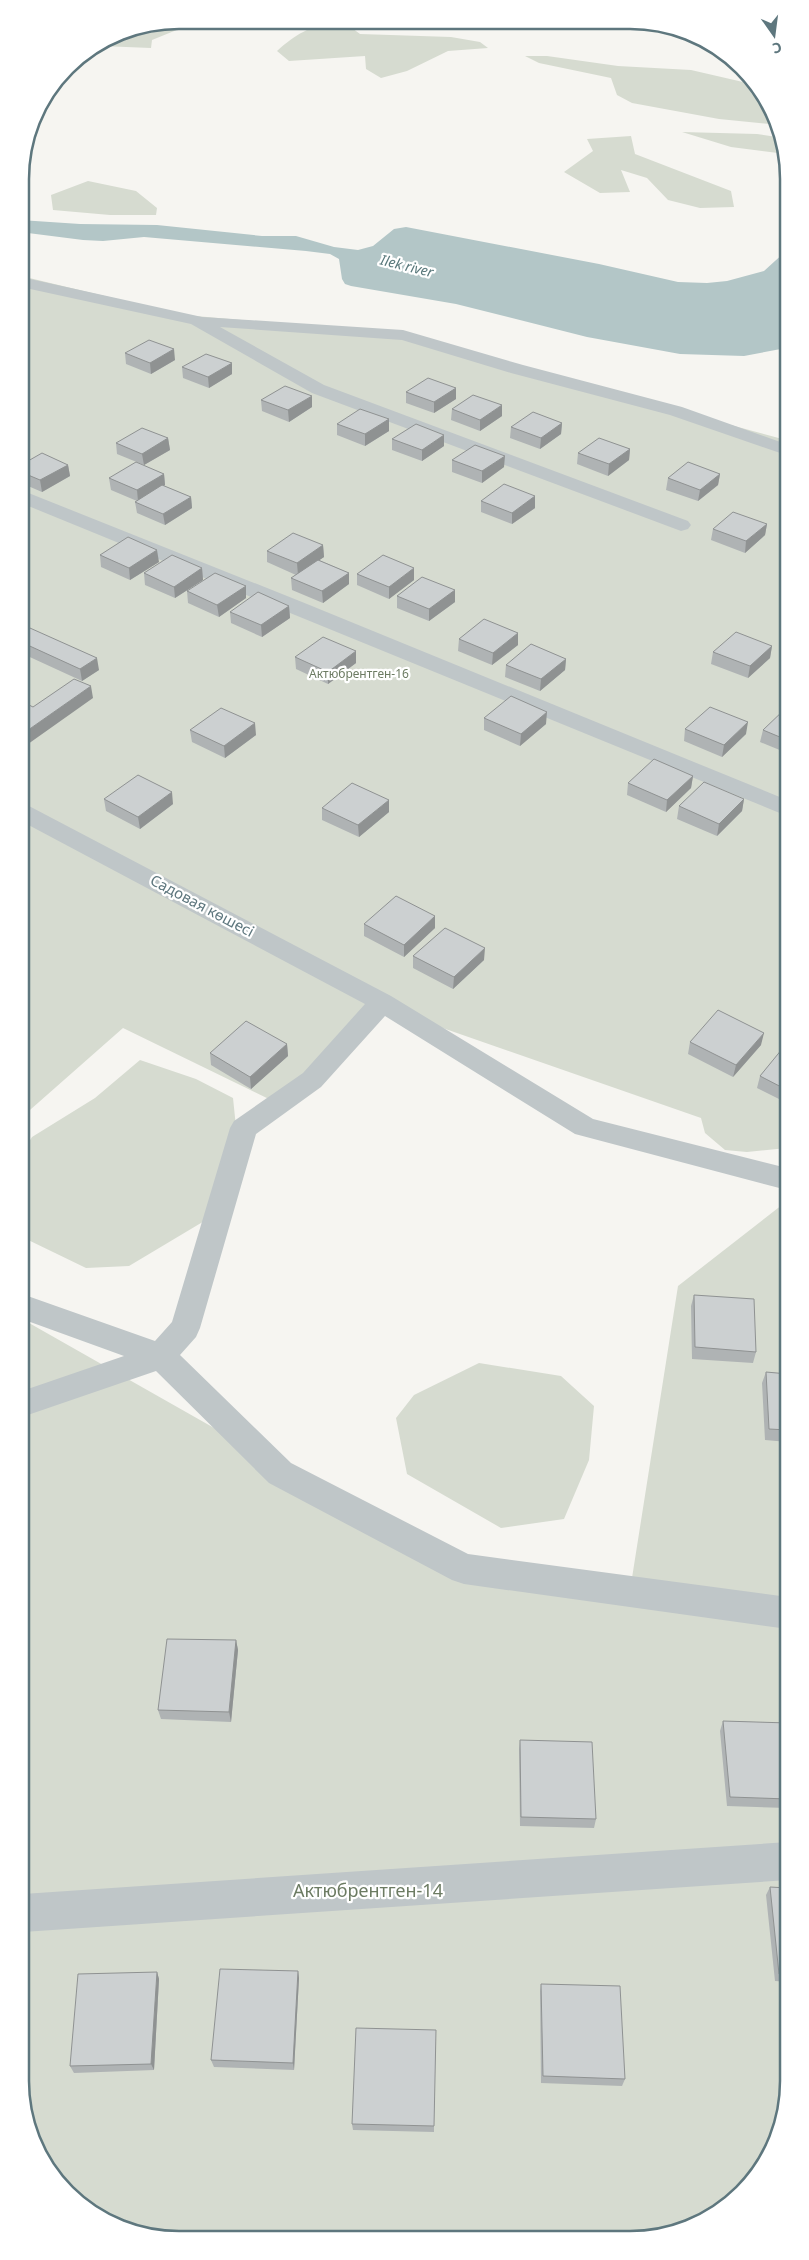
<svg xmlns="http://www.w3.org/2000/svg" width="809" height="2260" font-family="'Noto Sans',sans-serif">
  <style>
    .green { fill: #d6dbd0 }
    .water { fill: #b3c6c7 }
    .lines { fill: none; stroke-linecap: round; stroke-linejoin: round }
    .minor { fill: #bfc6c8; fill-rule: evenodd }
    .wall { fill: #afb3b4 }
    .shaded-wall { fill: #8f9292 }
    .building { fill: #ccd0d1; stroke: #8f9292 }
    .labels { text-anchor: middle; stroke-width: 4.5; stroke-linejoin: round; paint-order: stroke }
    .far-park-label { font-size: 12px; fill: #6c7b62; stroke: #fff }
    .far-water-label { font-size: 14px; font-style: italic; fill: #59787b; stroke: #fff }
    .street-label { font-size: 15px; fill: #5e777e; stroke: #fff }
    .near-park-label { font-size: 18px; fill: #6c7b62; stroke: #fff }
    .rim { fill: none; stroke: #5e777e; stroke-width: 2.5 }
  </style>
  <rect width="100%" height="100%" fill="#f6f5f1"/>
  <path class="green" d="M179,20h3l2,7 -32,13 -1,8 -50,-2 -11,4 28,-18z
    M334,21l14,4 12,9 91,3 29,5 8,6 -40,3 -41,20 -26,7 -15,-9 -1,-13 -76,5 -12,-10c20,-18 31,-23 57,-30z
    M525,56h22l71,10 73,4 65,15 16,23 6,17 -59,-6 -87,-16 -15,-8 -6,-17 -72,-15z
    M682,132l75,2 26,4 3,16 -55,-7z
    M631,136l4,18 96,37 3,16 -34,1 -32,-8 -21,-22 -26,-8 9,22 -30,1 -36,-21 29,-21 -6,-12z
    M88,181l48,10 21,17 -1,7h-46l-57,-5 -2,-15z
    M21,276l163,39 205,18 397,107 1,708 -40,4 -22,-2 -20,-17 -4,-15 -310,-108 -114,93 -154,-75 -101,89z
    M140,1060l56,19 37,19 5,48 -27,71 -82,49 -43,2 -64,-31v-84l10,-16 63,-39z
    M787,1201l2,890 -12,51 -27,44 -40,33 -49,18h-513l-40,-14 -41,-29 -26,-34 -18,-48 -1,-793 409,232 201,27 46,-292z
    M479,1363l82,13 33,30 -5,54 -25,59 -63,9 -94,-54 -11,-56 18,-23z"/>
  <path class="water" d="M20,220l60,4 77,1 105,11h34l38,11 24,3 15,-4 21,-17 12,-2 193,37 79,18 29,1 20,-2 37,-10 22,-20v97l-42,8 -64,-2 -93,-17 -131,-33 -105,-18 -6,-2 -3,-5 -3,-20 -9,-5 -24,-3 -162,-14 -41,4 -20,-1 -63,-8z"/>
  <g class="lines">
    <path class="minor" d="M21,277l181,40 201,13 120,35 159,42 104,37v11l-116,-40 -159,-42 -109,-33 -182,-13 104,58 364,136 3,4 -3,4 -7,2 -369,-138 -121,-69 -170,-37z
      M21,490l286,114 480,196v16l-766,-313z
      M21,804l8,2 362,190 202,123 194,49v22l-212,-56 -190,-118 -64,71 -65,47 -56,194 -4,9 -16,18 111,108 177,91 320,43v32l-324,-45 -12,-4 -183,-97 -113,-112 -134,46v-26l102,-35 -102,-37v-25l133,47 17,-19 58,-194 4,-7 69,-48 62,-69 -344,-183z
      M788,1842v38l-765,52v-38z"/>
  </g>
  <path class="wall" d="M125,353l50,7 -24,14 -25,-10z
    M182,367l50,7 -23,14 -26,-10z
    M456,388v11l-22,14 -28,-10v-11z
    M261,400l51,7 -23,15 -27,-11z
    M452,409l50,7 -22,15 -29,-11z
    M389,419v12l-24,15 -28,-11v-11z
    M562,423l-1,11 -21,15 -30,-11 1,-11z
    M168,438l2,12 -26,15 -27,-11 -1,-11z
    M392,439l52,7 -22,15 -30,-11z
    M630,449l-1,11 -21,16 -31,-12 1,-11z
    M452,460l52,7 -22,16 -30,-11z
    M21,465h47l2,11 -28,16 -21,-9z
    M164,474l1,11 -1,1 27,11 1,11 -27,17 -28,-12 -2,-11 2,-1 -26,-11 -2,-12z
    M720,474l-2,11 -20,16 -32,-11 2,-12z
    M535,496v12l-23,16 -31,-12v-11z
    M767,524l-2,11 -20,18 -34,-13 2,-11z
    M323,545l1,12 -5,3 30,13v11l-26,19 -31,-13 -1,-12 5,-3 -29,-13v-11z
    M100,555l59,7 -29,18 -29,-13z
    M202,568l1,12 -28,18 -30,-13 -1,-12z
    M357,574l57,6 -25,19 -32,-14z
    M246,586v12l-27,19 -31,-14 -1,-12z
    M455,590v12l-26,19 -32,-13v-12z
    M289,606l1,12 -28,19 -31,-14 -1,-11z
    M21,624l78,46 -17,11 -61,-28z
    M518,633v12l-26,20 -34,-14 1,-12z
    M772,646l-2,12 -22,20 -37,-14 2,-12z
    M295,657l61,6 -28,21 -32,-15z
    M566,659l-1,11 -25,21 -35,-14 1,-12z
    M787,708v45l-27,-11 3,-12z
    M484,718l62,6 -26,22 -36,-16z
    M685,729l61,5 -24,23 -38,-16z
    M190,730l66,5 -31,23 -33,-16z
    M693,776l-2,12 -25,24 -39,-17 1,-12z
    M104,799l69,5 -33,25 -34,-18z
    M744,799l-2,12 -25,25 -40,-17 2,-13z
    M322,808l67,4 -30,25 -37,-17z
    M364,924l71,4 -31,29 -40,-21z
    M413,956l71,4 -31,29 -40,-21z
    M690,1042l71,3 -28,32 -45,-23z
    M787,1043v60l-30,-15 3,-12z
    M287,1044l1,12 -37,33 -40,-24 -1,-12z
    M694,1295l62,57 -3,11 -61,-4 -1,-53z
    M766,1372l22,2v68l-23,-2 -3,-57z
    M236,1640l2,10 -7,72 -70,-3 -3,-9z
    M723,1721l65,2v85l-61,-2 -7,-75z
    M520,1740l76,79 -2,9 -74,-2 -1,-77z
    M770,1887l18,1 1,94 -14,-1 -9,-86z
    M298,1971l1,7 -5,92 -80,-3 -3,-7z
    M157,1972l2,7 -5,91 -80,3 -4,-7z
    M541,1984l84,95 -3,7 -81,-3 -1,-92z
    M352,2124l82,2v6l-81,-2z"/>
  <path class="shaded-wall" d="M174,349l1,11 -24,14 -1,-11z
    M232,363v11l-23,14 -1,-11z
    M456,388v11l-22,14v-11z
    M312,396v11l-23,15 -1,-12z
    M502,405v11l-22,15v-11z
    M389,419v12l-24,15v-12z
    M562,423l-1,11 -21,15 1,-11z
    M444,435v11l-22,15v-11z
    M168,438l2,12 -26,15 -2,-11z
    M630,449l-1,11 -21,16 1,-12z
    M505,456l-1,11 -22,16v-12z
    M68,465l2,11 -28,16 -2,-12z
    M164,474l1,11 -27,16 -1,-11z
    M720,474l-2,11 -20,16 2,-11z
    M535,496v12l-23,16v-11z
    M191,497l1,11 -27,17 -2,-11z
    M767,524l-2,11 -20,18 1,-12z
    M323,545l1,12 -26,18 -1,-12z
    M157,550l2,12 -29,18 -1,-12z
    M202,568l1,12 -28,18 -1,-11z
    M414,568v12l-25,19v-12z
    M349,573v11l-26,19 -1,-12z
    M246,586v12l-27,19 -2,-12z
    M455,590v12l-26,19v-12z
    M289,606l1,12 -28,19 -1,-12z
    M518,633v12l-26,20 1,-12z
    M772,646l-2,12 -22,20 2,-12z
    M356,651v12l-28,21v-12z
    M97,658l2,12 -17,11 -2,-12z
    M566,659l-1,11 -25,21 1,-12z
    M91,686l2,12 -72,51v-14z
    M547,712l-1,12 -26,22 1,-12z
    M748,722l-2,12 -24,23 2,-12z
    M255,723l1,12 -31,23 -1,-12z
    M693,776l-2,12 -25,24 1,-12z
    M172,792l1,12 -33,25 -2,-12z
    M744,799l-2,12 -25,25 2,-12z
    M389,800v12l-30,25 -1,-12z
    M435,916v12l-31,29v-12z
    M485,948l-1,12 -31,29 1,-12z
    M764,1033l-3,12 -28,32 3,-12z
    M287,1044l1,12 -37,33 -1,-12z
    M236,1640l2,10 -7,72 -2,-10z
    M298,1971l1,7 -5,92 -1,-7z
    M157,1972l2,7 -5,91 -3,-6z"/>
  <path class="building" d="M149,340l25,9 -24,14 -25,-10z
    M206,354l26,9 -24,14 -26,-10z
    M428,378l28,10 -22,14 -28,-10z
    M285,386l27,10 -24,14 -27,-10z
    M473,395l29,10 -22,15 -28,-11z
    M360,409l29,10 -24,15 -28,-10z
    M533,412l29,11 -21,15 -30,-11z
    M416,424l28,11 -22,15 -30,-11z
    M142,428l26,10 -26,16 -26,-11z
    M599,438l31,11 -21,15 -31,-11z
    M475,445l30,11 -23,15 -30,-11z
    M42,453l26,12 -28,15 -19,-8v-7z
    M136,462l28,12 -27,16 -28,-12z
    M688,462l32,12 -20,16 -32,-12z
    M504,484l31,12 -23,17 -31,-12z
    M162,485l29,12 -28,17 -28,-12z
    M733,512l34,12 -21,17 -33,-12z
    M293,533l30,12 -26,18 -30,-12z
    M128,537l29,13 -28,18 -29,-13z
    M172,555l30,13 -28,19 -30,-14z
    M383,555l31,13 -25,19 -32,-13z
    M318,560l31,13 -27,18 -31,-13z
    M215,573l31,13 -29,19 -30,-14z
    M422,577l33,13 -26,19 -32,-13z
    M258,592l31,14 -28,19 -31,-13z
    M484,619l34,14 -25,20 -34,-14z
    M21,624l76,34 -17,11 -59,-27z
    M736,632l36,14 -22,20 -37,-14z
    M323,637l33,14 -28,21 -33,-15z
    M531,644l35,15 -25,20 -35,-14z
    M74,679l17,7 -70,49v-34l12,6z
    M511,696l36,16 -26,22 -37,-16z
    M710,707l38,15 -24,23 -39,-16z
    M221,708l34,15 -31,23 -34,-16z
    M786,708h1v32l-24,-10z
    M654,759l39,17 -26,24 -39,-17z
    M138,775l34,17 -34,25 -34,-18z
    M704,782l40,17 -25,25 -40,-18z
    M352,783l37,17 -31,25 -36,-17z
    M396,896l39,20 -31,29 -40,-21z
    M445,928l40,20 -31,29 -41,-21z
    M718,1010l46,23 -28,32 -46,-23z
    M246,1021l41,23 -37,33 -40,-24z
    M787,1043v47l-27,-14z
    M694,1295l60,4 2,53 -61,-5z
    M766,1372l22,2v56l-19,-1z
    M167,1639l69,1 -7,72 -71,-2z
    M723,1721l65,2v76l-58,-2z
    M520,1740l72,2 4,77 -75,-2z
    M770,1887l18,1v86h-9z
    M220,1969l78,2 -5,92 -82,-3z
    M157,1972l-6,92 -81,2 8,-92z
    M541,1984l79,2 5,93 -82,-3z
    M356,2028l80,2 -2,96 -82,-2z"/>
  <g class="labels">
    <g class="far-park-label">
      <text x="359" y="678">Актюбрентген-16</text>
    </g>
    <g class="far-water-label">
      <text transform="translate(407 266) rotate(14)" y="5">Ilek river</text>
    </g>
    <g class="street-label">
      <text transform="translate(202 906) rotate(28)" y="5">Садовая көшесі</text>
    </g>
    <g class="near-park-label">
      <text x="368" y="1897">Актюбрентген-14</text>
    </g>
  </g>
  <path d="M0 0H809V2260H0ZM179 29H630A150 150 0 0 1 780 179V2081A150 150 0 0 1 630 2231H179A150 150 0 0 1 29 2081V179A150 150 0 0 1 179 29Z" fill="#fff" fill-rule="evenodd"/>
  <path class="rim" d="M179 29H630A150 150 0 0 1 780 179V2081A150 150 0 0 1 630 2231H179A150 150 0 0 1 29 2081V179A150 150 0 0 1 179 29Z"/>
  <g transform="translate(774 35) rotate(166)" stroke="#ffffff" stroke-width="4" paint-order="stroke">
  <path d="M0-4L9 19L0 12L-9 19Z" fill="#5e777e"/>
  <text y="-8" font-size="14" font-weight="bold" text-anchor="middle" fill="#5e777e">С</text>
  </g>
</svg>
